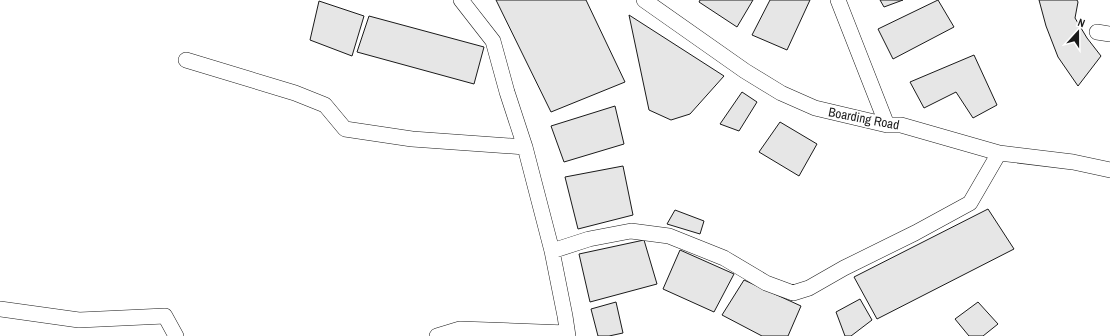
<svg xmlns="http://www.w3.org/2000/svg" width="1110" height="336" font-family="'Archivo Narrow',sans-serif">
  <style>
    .building { fill: #e6e6e6; stroke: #1a1a1a }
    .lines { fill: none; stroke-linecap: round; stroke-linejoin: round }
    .minor-casing { stroke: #1a1a1a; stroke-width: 16 }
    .minor { stroke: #fff; stroke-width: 15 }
    .labels { text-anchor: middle; stroke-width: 3; stroke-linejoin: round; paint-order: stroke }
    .street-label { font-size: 13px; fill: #1a1a1a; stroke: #fff }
  </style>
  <rect width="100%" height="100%" fill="#fff"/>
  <path class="building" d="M496,0h90l39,82 -74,30z
    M700,0h53l-16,27 -38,-25z
    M770,0h40l-23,50 -35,-15z
    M880,0h23l-19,7z
    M938,0l16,27 -61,32 -15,-30z
    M1039,0h38l1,2 -3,16 12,20 14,18 -23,30 -20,-29 -12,-31z
    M319,1l45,15 -12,40 -42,-16z
    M629,15l95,61 -34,38 -19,6 -22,-10z
    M369,16l115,31 -10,37 -117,-32z
    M974,55l23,50 -24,13 -17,-26 -32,16 -14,-26z
    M742,92l15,10 -18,29 -19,-7z
    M615,106l9,38 -60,18 -13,-36z
    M780,122l37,22 -18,32 -40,-24z
    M623,166l10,49 -55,14 -13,-52z
    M988,209l26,40 -137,70 -23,-42z
    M675,210l29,11 -4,13 -33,-10z
    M644,240l13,44 -67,18 -11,-48z
    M680,250l54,24 -20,38 -51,-23z
    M744,280l57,26 -13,30h-26l-40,-21z
    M860,299l12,21 -21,16h-6l-9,-24z
    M616,302l7,31 -14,3h-11l-7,-27z
    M978,302l20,22 -15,12h-14l-14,-17z"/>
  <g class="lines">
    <g class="minor-casing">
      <path id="minor" d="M461,0l32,41 14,51 18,55 27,104 13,65 3,20
        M644,0l101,71 36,22 34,15 72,17h14l98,28 74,9 37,8
        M838,0l49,125
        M1097,32l13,2
        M186,60l109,33 30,12 20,24 67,10 113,8
        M552,251l37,-12 42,-8 38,5 55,22 42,25 27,10 16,-5 35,-20 71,-35 55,-30 29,-50
        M0,309l79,11 86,-4 11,20
        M437,336l23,-7 107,4"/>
    </g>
    <use href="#minor" class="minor"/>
  </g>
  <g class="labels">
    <g class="street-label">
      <text transform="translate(864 118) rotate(11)" y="5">Boarding Road</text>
    </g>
  </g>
  <g transform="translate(1078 32) rotate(21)" stroke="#ffffff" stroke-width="3" paint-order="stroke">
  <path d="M0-3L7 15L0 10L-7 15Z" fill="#1a1a1a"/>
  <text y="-6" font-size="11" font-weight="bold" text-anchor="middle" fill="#1a1a1a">N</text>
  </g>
</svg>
